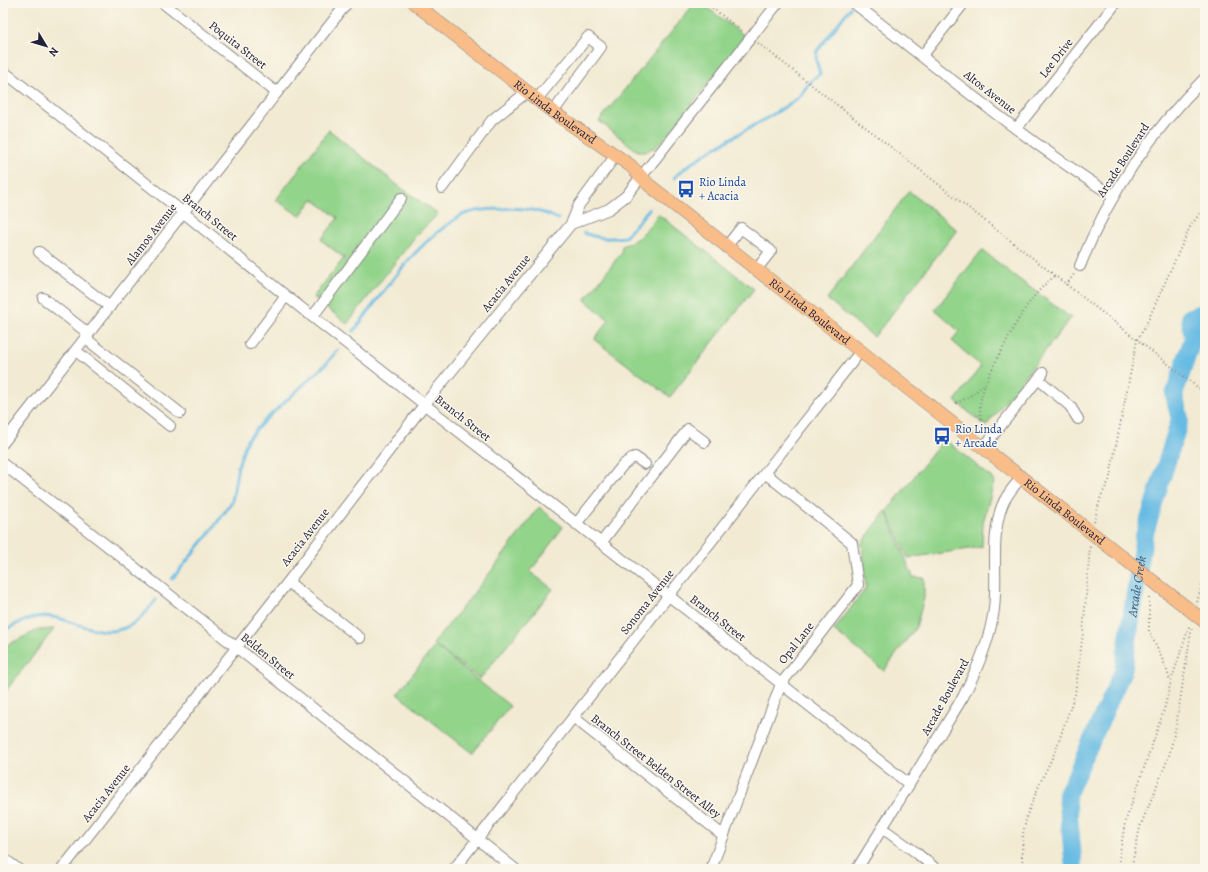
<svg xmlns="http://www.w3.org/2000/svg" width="1208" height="872" font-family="Alegreya,serif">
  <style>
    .green { fill: #93d48b; stroke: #5a7b63 }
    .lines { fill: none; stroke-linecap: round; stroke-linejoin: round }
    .stream { stroke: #67bbe3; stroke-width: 3 }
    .river { stroke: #67bbe3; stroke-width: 18 }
    .minor-casing { stroke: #8a8686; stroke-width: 12 }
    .major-casing { stroke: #8a8686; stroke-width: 14 }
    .path { stroke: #8a8686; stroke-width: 2; stroke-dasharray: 1 3; stroke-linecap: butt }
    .minor { stroke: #fff; stroke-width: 10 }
    .major { stroke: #f8bd89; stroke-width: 13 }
    .labels { text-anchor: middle; stroke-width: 3; stroke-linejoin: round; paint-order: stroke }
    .street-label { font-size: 12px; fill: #22223b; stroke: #fbf7ec }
    .transit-label { font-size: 12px; fill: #164399; stroke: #fbf7ec; text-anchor: start }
    .water-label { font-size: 13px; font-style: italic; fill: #3a5876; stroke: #fbf7ec }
  </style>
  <rect width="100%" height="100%" fill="#fbf7ec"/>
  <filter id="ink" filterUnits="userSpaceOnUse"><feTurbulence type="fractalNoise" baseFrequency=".025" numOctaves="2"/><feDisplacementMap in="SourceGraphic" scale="8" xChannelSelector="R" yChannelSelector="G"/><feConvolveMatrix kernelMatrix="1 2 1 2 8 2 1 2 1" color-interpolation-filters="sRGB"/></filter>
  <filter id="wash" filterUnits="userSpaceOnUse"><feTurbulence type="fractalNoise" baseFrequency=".012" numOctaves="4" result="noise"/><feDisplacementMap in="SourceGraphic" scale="16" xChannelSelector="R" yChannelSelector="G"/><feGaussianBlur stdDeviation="0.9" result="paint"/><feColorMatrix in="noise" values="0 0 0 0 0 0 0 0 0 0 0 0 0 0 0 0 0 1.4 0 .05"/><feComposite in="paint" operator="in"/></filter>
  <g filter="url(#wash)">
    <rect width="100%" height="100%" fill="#f2ead2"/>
    <path class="green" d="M695,3h6l44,33 -78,100 -13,13 -2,-1c-6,5 -10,5 -16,2l-37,-29z
      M329,130l71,57 38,27 -23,23 -68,87 -34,-27 31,-39 -23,-18 17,-22 -25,-19 -13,17 -24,-16z
      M909,191l48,39 -83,107 -47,-38z
      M658,214l96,75 -84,108 -74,-56 -1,-3 14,-18 -24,-20 36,-47 1,-7c18,-6 26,-17 36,-32z
      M982,250l34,27 55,41 -85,108 -31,-25 26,-35 -29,-25 7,-10 -24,-21z
      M944,439l47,38 3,5 -11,41 -1,24 -74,11 -21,-47z
      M539,507l24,20 -33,45 23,17 -73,90 -47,-35 60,-75z
      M886,511l27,66 11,1v20l-8,29 -32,44 -50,-41 32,-42 -4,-45z
      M54,629l-49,63 -2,2v-47l35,-17z
      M435,646l75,60 -38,47 -75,-59z"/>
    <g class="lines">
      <path class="stream" d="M674,178c10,-11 22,-18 34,-26 29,-18 59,-32 87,-52 10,-7 13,-20 25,-26l-4,-14 1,-9 34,-44
        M584,233c16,6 24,6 41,4l24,-28
        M354,331c28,-37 55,-79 93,-106 5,-3 10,-8 15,-10 12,-5 27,-6 39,-6 20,-2 40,1 57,10
        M172,579l36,-44 24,-33 6,-36 9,-26 17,-19 62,-57 12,-14
        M3,631c11,-6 22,-12 34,-14 11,-2 23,1 33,5 25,8 44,16 67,-1 7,-5 13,-14 19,-21"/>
      <path class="river" id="s1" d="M1074,869l-7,-74 56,-124 21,-135 36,-117 -6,-24 19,-57 -3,-21 15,-5"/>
    </g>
  </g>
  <g filter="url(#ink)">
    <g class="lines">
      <g class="minor-casing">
        <path id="minor" d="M163,3l114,90
          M854,3c85,67 169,135 259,193
          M922,56l42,-53
          M3,71l181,142 102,83 623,488
          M537,99l51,-62 13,10 -48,65
          M1016,129l100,-126
          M442,188l50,-68 35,-28
          M571,224l38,-15 17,-13 152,-193
          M726,247l15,-19 30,23 -15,19
          M39,252l71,55
          M1080,266c28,-71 71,-134 125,-188
          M43,298l46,36
          M313,316l88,-118
          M85,338l95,75
          M250,344l36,-48
          M76,351l94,75
          M1038,379l32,27 8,13
          M3,443l344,-440
          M983,448l60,-75
          M3,464l233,183 279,222
          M576,524l47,-59 9,-7 3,-1 10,7
          M601,543l87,-114 17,13
          M288,582l72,56
          M573,717l151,119
          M882,828l32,23 22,18
          M3,858l15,11
          M62,869l226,-287 136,-177 147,-181 8,-19 37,-50
          M454,869l406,-517
          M711,869l70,-185 77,-99 -6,-42 -87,-70
          M857,869l106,-172c14,-28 27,-57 31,-88 4,-34 -4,-71 8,-103 4,-11 12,-20 19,-28"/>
      </g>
      <g class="major-casing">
        <g id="major">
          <path id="s2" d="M414,3l139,109 78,54 18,19 556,437"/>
        </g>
      </g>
      <path class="path" d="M706,3l37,29
        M758,43l447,350
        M1066,285l9,-12
        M956,403l13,-6 15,-12
        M982,423c-1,-5 -2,-11 -2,-16 1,-16 9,-31 16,-46 16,-30 31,-64 59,-85
        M1094,522l7,-26 8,-15 28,-141 8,-13 45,-100 15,-21
        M1149,598v33l16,34 5,15
        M1197,602l7,-23 -2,-26 3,-14
        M1023,869l-1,-14 1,-21 4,-19 13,-32 15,-31 20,-58 8,-61 7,-87
        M1119,869l1,-17 5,-29 39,-113 7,-29 19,-57
        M1131,869l9,-42 29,-71 7,-30 16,-100"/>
      <use href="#minor" class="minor"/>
      <use href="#major" class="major"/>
    </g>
  </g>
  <defs>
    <g id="bus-bare" transform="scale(1.38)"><path d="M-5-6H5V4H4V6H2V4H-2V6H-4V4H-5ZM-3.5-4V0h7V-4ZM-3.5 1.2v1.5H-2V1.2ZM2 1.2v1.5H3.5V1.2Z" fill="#1a4fb4" stroke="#fbf7ec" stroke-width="2.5" paint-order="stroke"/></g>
  </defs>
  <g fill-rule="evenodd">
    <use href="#bus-bare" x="686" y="189"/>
    <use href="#bus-bare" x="942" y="436"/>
  </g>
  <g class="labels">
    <g class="street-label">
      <text transform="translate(238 45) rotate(38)" y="4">Poquita Street</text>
      <text transform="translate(1056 58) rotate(-52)" y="4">Lee Drive</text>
      <text transform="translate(990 92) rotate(38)" y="4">Altos Avenue</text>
      <text dy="4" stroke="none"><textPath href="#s2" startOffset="178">Rio Linda Boulevard</textPath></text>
      <text transform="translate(1123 160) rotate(-57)" y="4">Arcade Boulevard</text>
      <text transform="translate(210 217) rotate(39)" y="4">Branch Street</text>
      <text transform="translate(151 234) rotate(-52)" y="4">Alamos Avenue</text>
      <text transform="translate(506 283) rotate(-51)" y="4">Acacia Avenue</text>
      <text dy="4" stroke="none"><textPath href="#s2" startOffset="502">Rio Linda Boulevard</textPath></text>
      <text transform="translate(463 418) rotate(38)" y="4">Branch Street</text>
      <text dy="4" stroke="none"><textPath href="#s2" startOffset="826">Rio Linda Boulevard</textPath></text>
      <text transform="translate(305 537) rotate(-52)" y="4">Acacia Avenue</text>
      <text transform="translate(647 602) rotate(-52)" y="4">Sonoma Avenue</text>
      <text transform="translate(718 618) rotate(38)" y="4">Branch Street</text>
      <text transform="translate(796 643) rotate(-52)" y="4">Opal Lane</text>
      <text transform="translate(268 656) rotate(39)" y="4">Belden Street</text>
      <text transform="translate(945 697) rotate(-61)" y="4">Arcade Boulevard</text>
      <text transform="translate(656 766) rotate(38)" y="4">Branch Street Belden Street Alley</text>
      <text transform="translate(106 793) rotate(-52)" y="4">Acacia Avenue</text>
    </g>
    <g class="transit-label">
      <text x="699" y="186">Rio Linda<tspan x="699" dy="14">+ Acacia</tspan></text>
      <text x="955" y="433">Rio Linda<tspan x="955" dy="14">+ Arcade</tspan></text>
    </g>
    <g class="water-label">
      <text dy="5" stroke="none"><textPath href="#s1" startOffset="296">Arcade Creek</textPath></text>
    </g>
  </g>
  <rect width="1208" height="872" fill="none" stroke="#fbf7ec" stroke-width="16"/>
  <g transform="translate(46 46) rotate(128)" stroke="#fbf7ec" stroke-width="3" paint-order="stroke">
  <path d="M0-3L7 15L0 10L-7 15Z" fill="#22223b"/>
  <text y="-6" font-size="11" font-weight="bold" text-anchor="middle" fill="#22223b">N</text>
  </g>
</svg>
